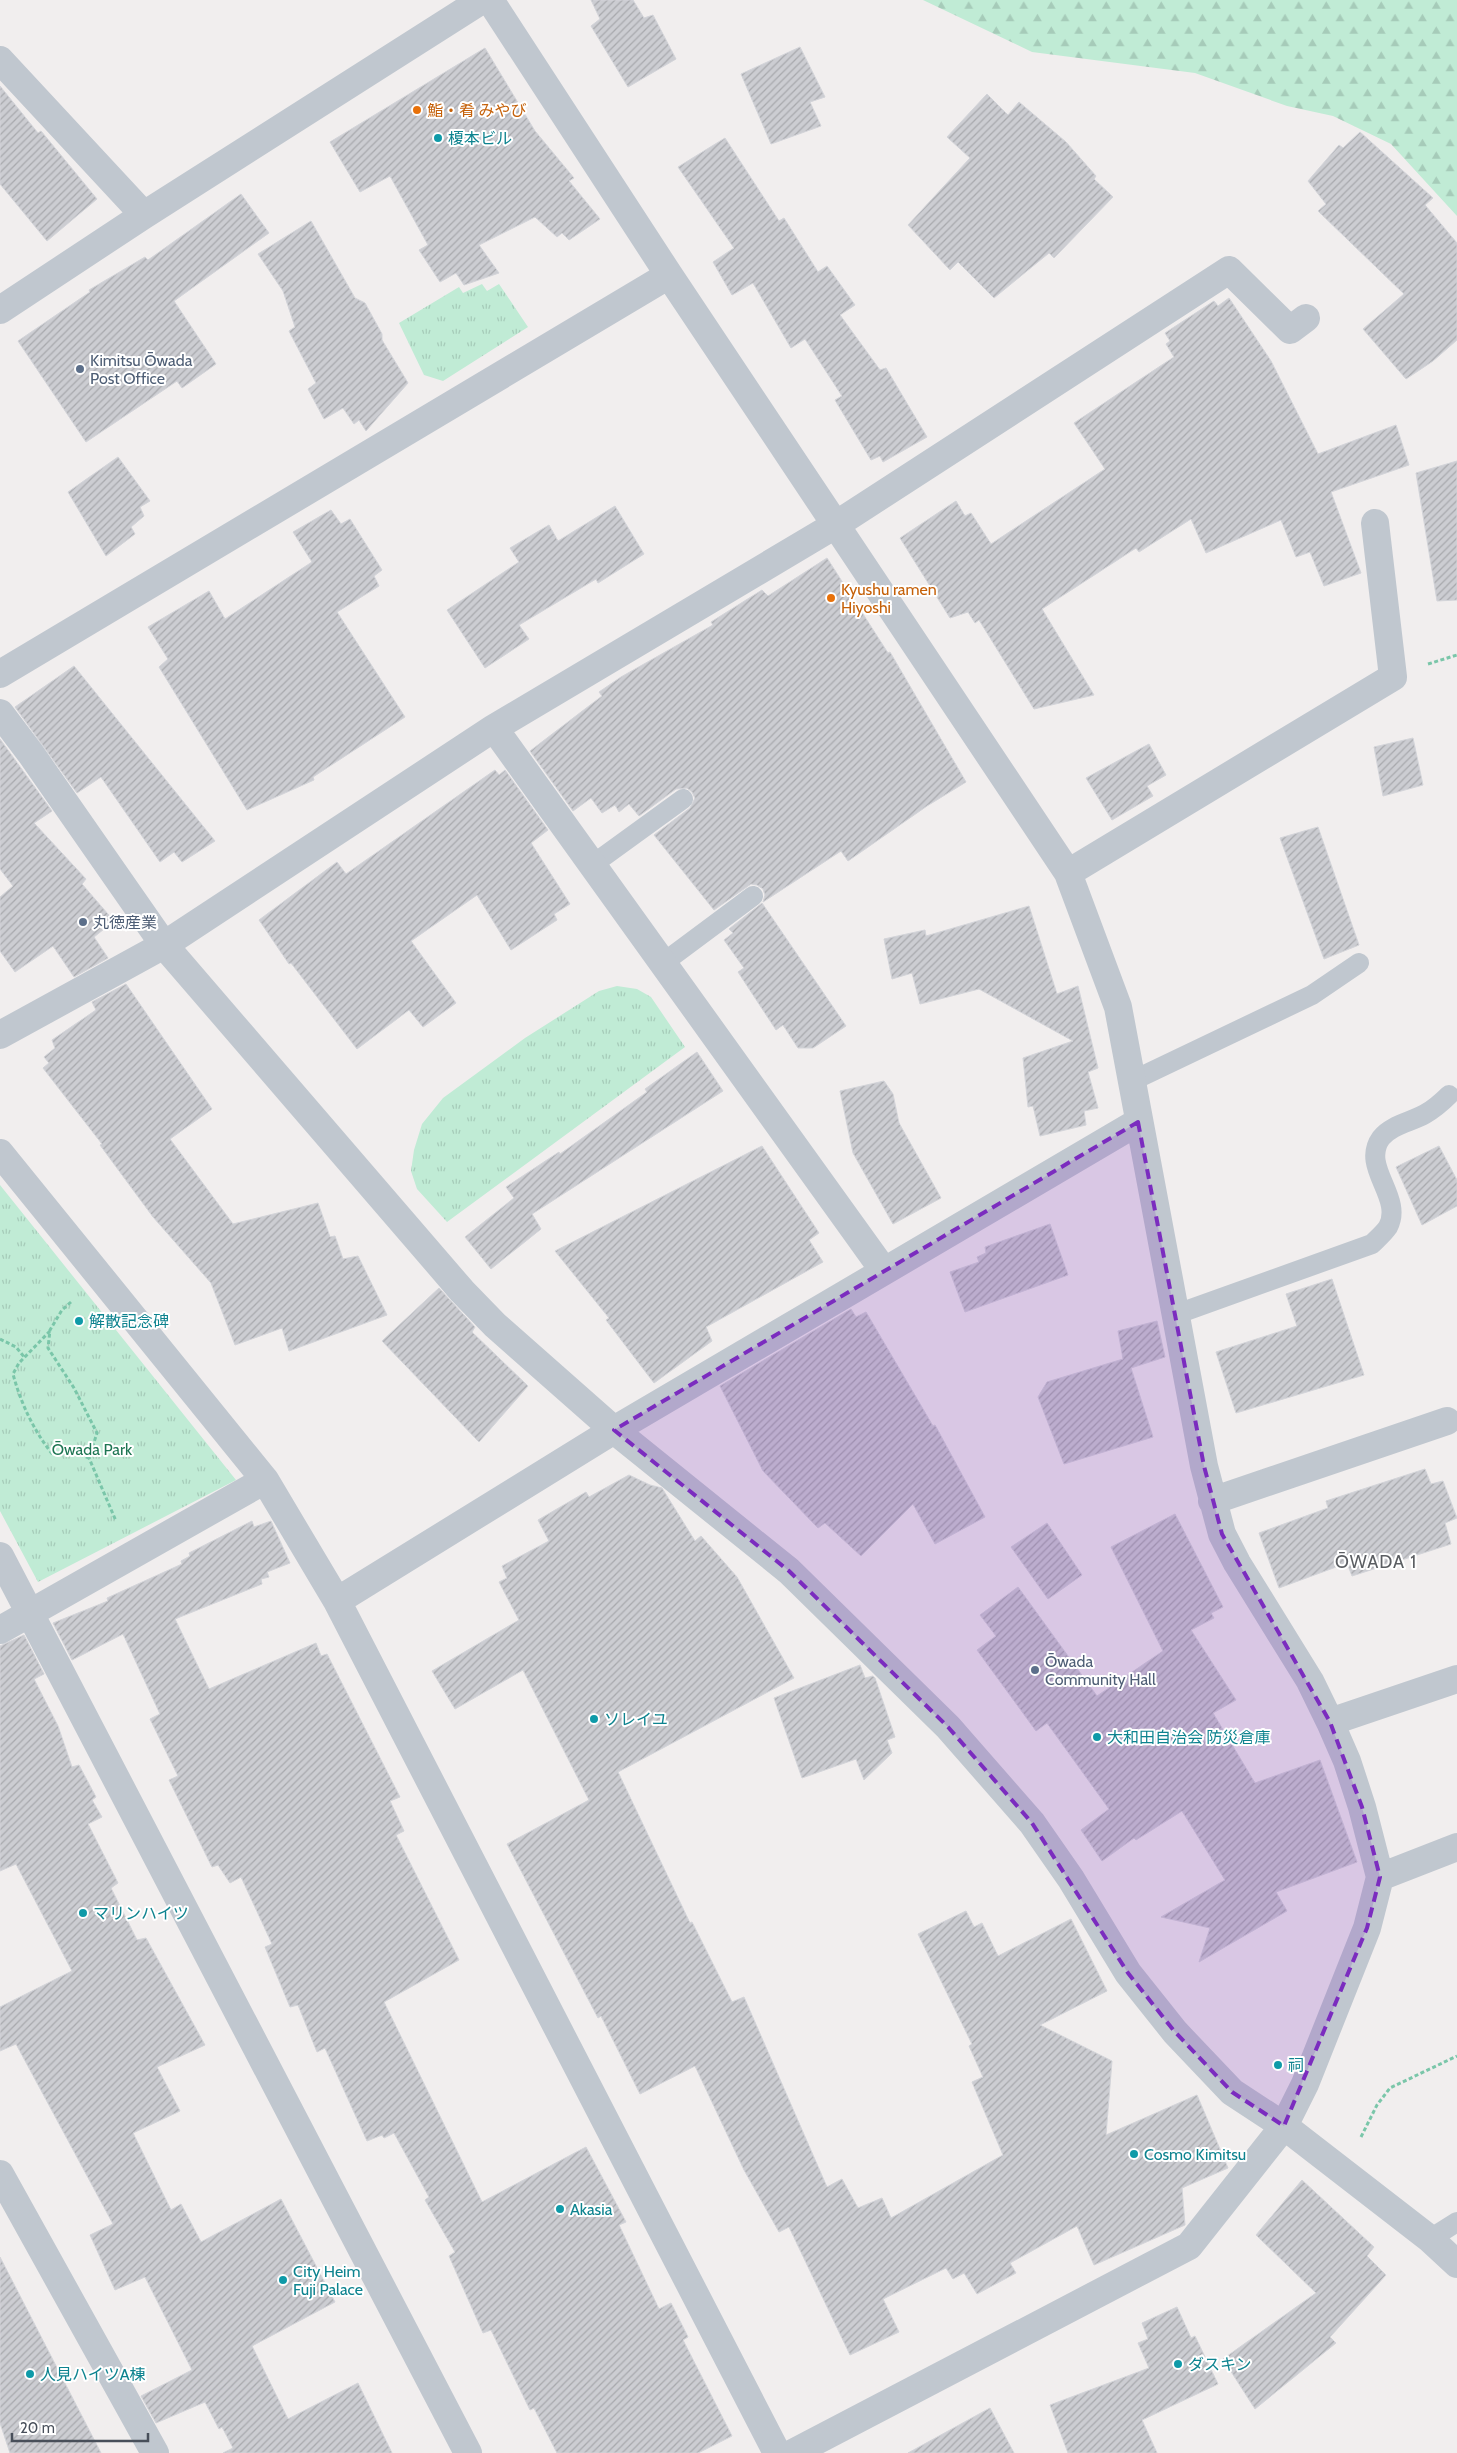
<svg xmlns="http://www.w3.org/2000/svg" width="1457" height="2453" font-family="Cabin,'Noto Sans JP',sans-serif">
  <style>
    .grass { fill: url(#grass-tufts) }
    .forest { fill: url(#forest-firs) }
    .building { fill: url(#building-hatch); stroke: #d3d4d9 }
    .lines { fill: none; stroke-linecap: round; stroke-linejoin: round }
    .path { stroke: #7ac6a9; stroke-width: 3; stroke-dasharray: 4 2.5; stroke-linecap: butt }
    .service { stroke: #c0c7cf; stroke-width: 20 }
    .minor { stroke: #c0c7cf; stroke-width: 28 }
    .marked { fill: #7b2cbf; fill-opacity: 0.2; stroke: #7b2cbf; stroke-width: 4; stroke-dasharray: 10 6; stroke-linejoin: round }
    .food-dot { fill: #e8710a; stroke: #fff; stroke-width: 2 }
    .culture-dot { fill: #0f9aa8; stroke: #fff; stroke-width: 2 }
    .service-dot { fill: #5c6f8a; stroke: #fff; stroke-width: 2 }
    .labels { text-anchor: middle; stroke-width: 4; stroke-linejoin: round; paint-order: stroke }
    .food-label { font-size: 16px; fill: #c56008; stroke: #fff; text-anchor: start }
    .culture-label { font-size: 16px; fill: #0d838f; stroke: #fff; text-anchor: start }
    .service-label { font-size: 16px; fill: #4e5e75; stroke: #fff; text-anchor: start }
    .park-label { font-size: 16px; fill: #1e7653; stroke: #fff }
    .neighbourhood-label { font-size: 18px; letter-spacing: 1px; fill: #5b5e62; stroke: #fff }
  </style>
  <defs>
    <pattern id="grass-tufts" width="24" height="20" patternUnits="userSpaceOnUse" patternTransform="scale(1.25)"><rect width="24" height="20" fill="#c0ebd5"/><path d="M3 7l-1-3M5 7V3M7 7l1-3M15 17l-1-3M17 17v-4M19 17l1-3" fill="none" stroke="#a6cbb9"/></pattern>
    <pattern id="forest-firs" width="22" height="20" patternUnits="userSpaceOnUse" patternTransform="scale(1.25)"><rect width="22" height="20" fill="#c0ebd5"/><path d="M5 1l3.5 6h-7zM16 11l3.5 6h-7z" fill="#a6cbb9"/></pattern>
    <pattern id="building-hatch" width="6" height="6" patternUnits="userSpaceOnUse" patternTransform="scale(1.25)"><rect width="6" height="6" fill="#cccdd2"/><path d="M-1 1l2-2M0 6l6-6M5 7l2-2" fill="none" stroke="#a8a9ad"/></pattern>
  </defs>
  <rect width="100%" height="100%" fill="#f1eeee"/>
  <path class="grass" d="M482,284l5,7 12,-7 29,43 -85,54 -19,-6 -25,-52 60,-36 4,6z
    M617,986l20,3 14,8 34,50 -238,175 -30,-33 -6,-18 3,-21 8,-26 21,-26 82,-60 74,-47z
    M0,1185l236,295 -198,102 -38,-71z"/>
  <path class="forest" d="M923,0h534v216l-66,-72 -58,-28 -46,-10 -92,-33 -163,-21z"/>
  <path class="building" d="M591,0h42l11,18 9,-3 23,44 -48,28 -37,-61 9,-7z
    M800,47l25,50 -15,5 11,24 -50,18 -30,-70z
    M485,48l50,83 39,47 -5,3 31,38 -31,21 -7,-7 -5,4 -22,-20 -56,28 20,28 -35,12 -8,-12 -16,9 -21,-32 9,-5 -38,-69 -30,16 -30,-50z
    M0,86l38,47 3,-2 56,68 -50,42 -47,-57z
    M987,94l21,21 11,-13 47,40 30,34 -2,3 19,18 -59,61 -5,-5 -55,45 -36,-36 -8,8 -42,-45 62,-67 -23,-21z
    M1360,132l73,66 -8,7 32,38v97l-24,21 -27,18 -43,-50 41,-35 -86,-83 8,-7 -18,-23 31,-36 4,3z
    M725,138l54,83 5,-3 34,54 9,-6 28,39 -15,10 40,55 6,-2 41,69 -44,25 -3,-6 -9,4 -36,-60 7,-4 -37,-57 -14,9 -38,-65 -21,12 -19,-33 21,-14 -56,-81z
    M241,194l28,39 -95,68 42,63 -34,24 -5,-7 -91,61 -68,-101 72,-49 -1,-2 56,-33 3,3z
    M311,221l44,77 10,5 17,31v6l26,43 -42,48 -7,-11 -5,4 -11,-16 -19,11 -16,-30 8,-6 -27,-52 6,-4 -12,-36 -25,-37z
    M1229,298l42,63 47,93 78,-29 13,40 -78,27 30,81 -37,13 -14,-34 -14,5 -15,-37 -75,33 -15,-34 -52,33 -3,-4 -94,61 52,86 -60,14 -55,-89 -4,3 -7,-11 -18,6 -50,-80 56,-37 9,15 6,-3 20,31 114,-75 -31,-46 100,-66 -8,-13 4,-3 -5,-8 49,-32 4,5z
    M118,457l32,44 -10,6 4,9 -13,11 4,7 -29,22 -38,-64z
    M1457,461v139l-20,1 -21,-128z
    M615,506l29,48 -46,29 -2,-4 -77,46 10,14 -44,29 -38,-58 72,-48 -9,-14 39,-23 9,16z
    M331,510l10,14 9,-5 32,51 -8,6 5,10 -42,26 68,105 -92,60 1,3 -67,30 -88,-143 9,-8 -20,-32 61,-36 16,28 87,-57 -19,-30z
    M827,558l61,95 2,-1 76,130 -39,24 -79,55 -7,-10 -78,51 2,-7 -2,-6 -6,-4 -6,-1 -37,26 -60,-75 36,-27 5,-10 -3,-6 -5,-4 -11,1 -37,27 -10,-12 -10,8 -4,-7 -13,8 -11,-15 -18,13 -43,-60 72,-55 -3,-4 22,-15 92,-52 -2,-3 51,-32 6,6z
    M74,666l141,175 -33,21 -8,-10 -14,10 -59,-85 -24,16 -62,-86z
    M1413,738l10,47 -40,11 -9,-49z
    M0,739l52,72 -18,12 52,56 -4,5 32,37 -20,16 14,21 -34,19 -21,-31 -38,26 -15,-21v-54l13,-11 -13,-17z
    M1149,744l17,31 -19,11 6,10 -41,24 -26,-42z
    M495,770l4,5 6,-5 43,60 -17,13 39,61 -16,10 3,6 -46,30 -34,-55 -66,46 45,62 -33,24 -14,-17 -52,39 -66,-86 -2,1 -30,-44 78,-58 9,12z
    M1318,827l41,118 -35,14 -44,-121z
    M762,903l84,123 -33,22h-15l-15,-23 -7,5 -38,-58 6,-4 -20,-28 9,-7 -4,-4z
    M1029,906l28,88 21,-8 20,82 -10,4 10,36 -14,3 2,14 -46,11 -7,-30 -5,1 -5,-49 50,-17 -94,-52 -59,15 -8,-31 -20,6 -8,-40 41,-9 1,6z
    M126,984l86,125 -42,30 63,85 85,-21 12,34 5,-1 8,23 15,-3 29,59 -98,36 -7,-23 -47,17 -24,-62 -58,-66 -53,-72 2,-1 -59,-76 6,-5 -5,-6 11,-9 -3,-8 44,-30 -4,-8z
    M697,1052l26,39 -191,123 9,15 -50,40 -26,-32 49,-39 -8,-11 53,-35 1,2 87,-62 -2,-3z
    M884,1081l9,13 6,29 42,75 -48,26 -40,-71 -13,-62z
    M762,1146l57,87 -10,7 14,22 -117,65 6,14 -58,42 -48,-63 3,-2 -54,-67z
    M1439,1146l18,34v26l-35,19 -26,-58z
    M1050,1224l18,51 -103,37 -15,-40 29,-10 -2,-5 9,-4 -1,-6z
    M1332,1279l32,96 -128,38 -20,-61 81,-26 -11,-32z
    M439,1288l36,39 -3,5 56,54 -49,56 -97,-101z
    M851,1309l5,8 10,-5 67,114 2,-1 50,92 -50,27 -22,-40 -52,52 -36,-33 -7,5 -55,-57 -43,-85z
    M1157,1321l8,36 -34,11 22,69 -89,27 -26,-67 9,-15 76,-23 -5,-28z
    M1425,1469l6,15 12,-3 14,37 -12,5 6,21 -99,32 -5,-13 -68,25 -20,-55 69,-25 -2,-7z
    M629,1475l21,10 12,3 33,53 6,-5 36,41 57,101 -176,94 72,151 2,-1 40,80 12,-5 83,190 15,-8 16,29 24,-10 9,20 112,-63 -31,-73 11,-5 -14,-31 3,-2 -54,-110 48,-23 8,16 8,-4 16,33 73,-37 36,72 -67,34 72,36 -6,74 91,-40 31,73 -46,20 3,37 -91,40 -17,-39 -67,37 6,10 -39,21 -13,-21 -11,6 -7,-11 -63,31 16,33 -49,23 -61,-128 -10,5 -35,-62 -49,-104 -55,28 -39,-78 -3,2 -91,-174 82,-44 -66,-130 -68,39 -23,-38 87,-51 -20,-38 8,-4 -5,-12 47,-25 -11,-21 48,-28 3,5z
    M1175,1514l48,93 -12,6 3,5 -23,12 45,70 -23,13 42,70 65,-23 37,102 -81,30 11,19 -88,51 11,-34 -49,-11 64,-37 -43,-69 -46,29 -2,-2 -32,23 -21,-31 28,-21 -62,-86 -11,8 -59,-81 19,-14 -16,-21 38,-28 79,109 66,-45 -52,-104z
    M252,1521l2,6 17,-6 19,42 -23,9 2,5 -8,2 1,5 -87,35 34,70 107,-46 5,13 6,-2 73,143 -10,4 14,30 -8,4 63,125 -75,42 98,200 104,-55 40,75 -7,3 40,84 12,-6 17,34 -5,3 49,96 -34,17h-141l-23,-45 -4,2 -39,-80 -8,3 -34,-77 6,-4 -30,-52 4,-3 -35,-64 -10,5 -2,-3 -15,6 -42,-93 -8,4 -19,-47 -8,2 -25,-60 7,-3 -31,-67 -11,6 -12,-18 -6,2 -43,-87 9,-4 -28,-57 10,-5 -37,-80 -51,26 -19,-37 55,-22 -1,-3 75,-34 -1,-3 9,-5 -1,-3z
    M1047,1523l35,52 -34,24 -37,-52z
    M24,1635l20,39 -10,5 24,47 14,41 7,-2 17,32 -4,3 10,17 -14,7 30,59 -7,5 26,52 9,-2 59,107 -48,22 23,44 -47,22 38,77 10,-6 20,38 80,-43 54,103 -83,44 36,73 70,-36 34,70h-169l10,-5 -11,-21 -3,2 -14,-27 -49,21 -15,-27 51,-26 -47,-93 -30,13 -25,-55 23,-11 -97,-180 -16,7v-44l72,-36 -56,-107 -16,7v-225z
    M860,1665l5,13 8,-2 2,2 20,59 -8,3 5,13 -28,27 -8,-21 -54,19 -28,-80z
    M1302,2180l72,67 -7,9 19,19 -56,62 6,6 -81,66 -32,-50 93,-66 -60,-58z
    M0,2257l69,134 32,62h-91l-10,-30z
    M1177,2307l14,31 4,-2 23,48 -76,36 15,33h-89l-18,-48 99,-37 -11,-25 10,-4 -6,-16z
    M990,2408l24,45h-106z"/>
  <g class="lines">
    <path class="path" d="M1428,664l29,-9
      M71,1302l-9,8 -12,20 -2,18 26,40 23,45 -8,25 27,63
      M50,1331l-31,32 -6,11c8,30 21,57 40,81l21,-3 15,6
      M0,1339l16,8 9,11
      M1361,2137l16,-32 13,-17 67,-32"/>
    <path class="service" d="M592,865l91,-66
      M663,963l90,-67
      M1132,1081l180,-86 47,-32
      M1177,1314l195,-70c5,-5 12,-11 16,-17 16,-30 -28,-60 -7,-89 10,-13 30,-16 44,-24 9,-5 17,-12 24,-19
      M1430,2239l27,-17"/>
    <path class="minor" d="M490,0l179,275 399,598 50,134 86,459 18,68 15,29 73,118 20,41 17,39 15,46 18,70 -13,51 -62,156 -21,42 -95,120 -396,207
      M0,60l144,155
      M0,310l144,-95 338,-215
      M0,674l669,-399
      M0,713l31,41 133,191 298,346 33,34 119,105 175,141 159,156 84,96 39,56 57,94 47,59 57,60 52,34 146,113 27,25
      M494,728l390,543
      M1068,873l325,-196 -18,-154
      M0,1035l164,-90 330,-217 343,-204 392,-254 61,60 16,-12
      M0,1153l265,327 72,121 440,852
      M1212,1501l235,-80
      M0,1556l468,897
      M337,1601l277,-171 524,-308
      M0,1630l265,-150
      M1330,1722l127,-43
      M1380,1877l77,-30
      M0,2174l155,279"/>
  </g>
  <path class="marked" d="M1138,1122l66,344 18,68 108,188 32,85 18,70 -13,51 -83,198 -52,-34 -57,-60 -47,-59 -96,-150 -84,-96 -159,-156 -175,-141z"/>
  <g class="food-dot">
    <circle cx="417" cy="110" r="5"/>
    <circle cx="831" cy="598" r="5"/>
  </g>
  <g class="culture-dot">
    <circle cx="438" cy="138" r="5"/>
    <circle cx="79" cy="1321" r="5"/>
    <circle cx="594" cy="1719" r="5"/>
    <circle cx="1097" cy="1737" r="5"/>
    <circle cx="83" cy="1913" r="5"/>
    <circle cx="1278" cy="2065" r="5"/>
    <circle cx="1134" cy="2154" r="5"/>
    <circle cx="560" cy="2209" r="5"/>
    <circle cx="283" cy="2280" r="5"/>
    <circle cx="1178" cy="2364" r="5"/>
    <circle cx="30" cy="2374" r="5"/>
  </g>
  <g class="service-dot">
    <circle cx="80" cy="369" r="5"/>
    <circle cx="83" cy="922" r="5"/>
    <circle cx="1035" cy="1670" r="5"/>
  </g>
  <g class="labels">
    <g class="food-label">
      <text x="427" y="116">鮨・肴 みやび</text>
      <text x="841" y="595">Kyushu ramen<tspan x="841" dy="18">Hiyoshi</tspan></text>
    </g>
    <g class="culture-label">
      <text x="448" y="144">榎本ビル</text>
      <text x="89" y="1327">解散記念碑</text>
      <text x="604" y="1725">ソレイユ</text>
      <text x="1107" y="1743">大和田自治会 防災倉庫</text>
      <text x="93" y="1919">マリンハイツ</text>
      <text x="1288" y="2071">祠</text>
      <text x="1144" y="2160">Cosmo Kimitsu</text>
      <text x="570" y="2215">Akasia</text>
      <text x="293" y="2277">City Heim<tspan x="293" dy="18">Fuji Palace</tspan></text>
      <text x="1188" y="2370">ダスキン</text>
      <text x="40" y="2380">人見ハイツA棟</text>
    </g>
    <g class="service-label">
      <text x="90" y="366">Kimitsu Ōwada<tspan x="90" dy="18">Post Office</tspan></text>
      <text x="93" y="928">丸徳産業</text>
      <text x="1045" y="1667">Ōwada<tspan x="1045" dy="18">Community Hall</tspan></text>
    </g>
    <g class="park-label">
      <text x="92" y="1455">Ōwada Park</text>
    </g>
    <g class="neighbourhood-label">
      <text x="1376" y="1568">ŌWADA 1</text>
    </g>
  </g>
  <path d="M12 2433v8h136v-8" fill="none" stroke="#484f5a" stroke-width="2.5"/>
  <text x="20" y="2433" font-size="15" fill="#484f5a" stroke="#ffffff" stroke-width="4" paint-order="stroke">20 m</text>
</svg>
